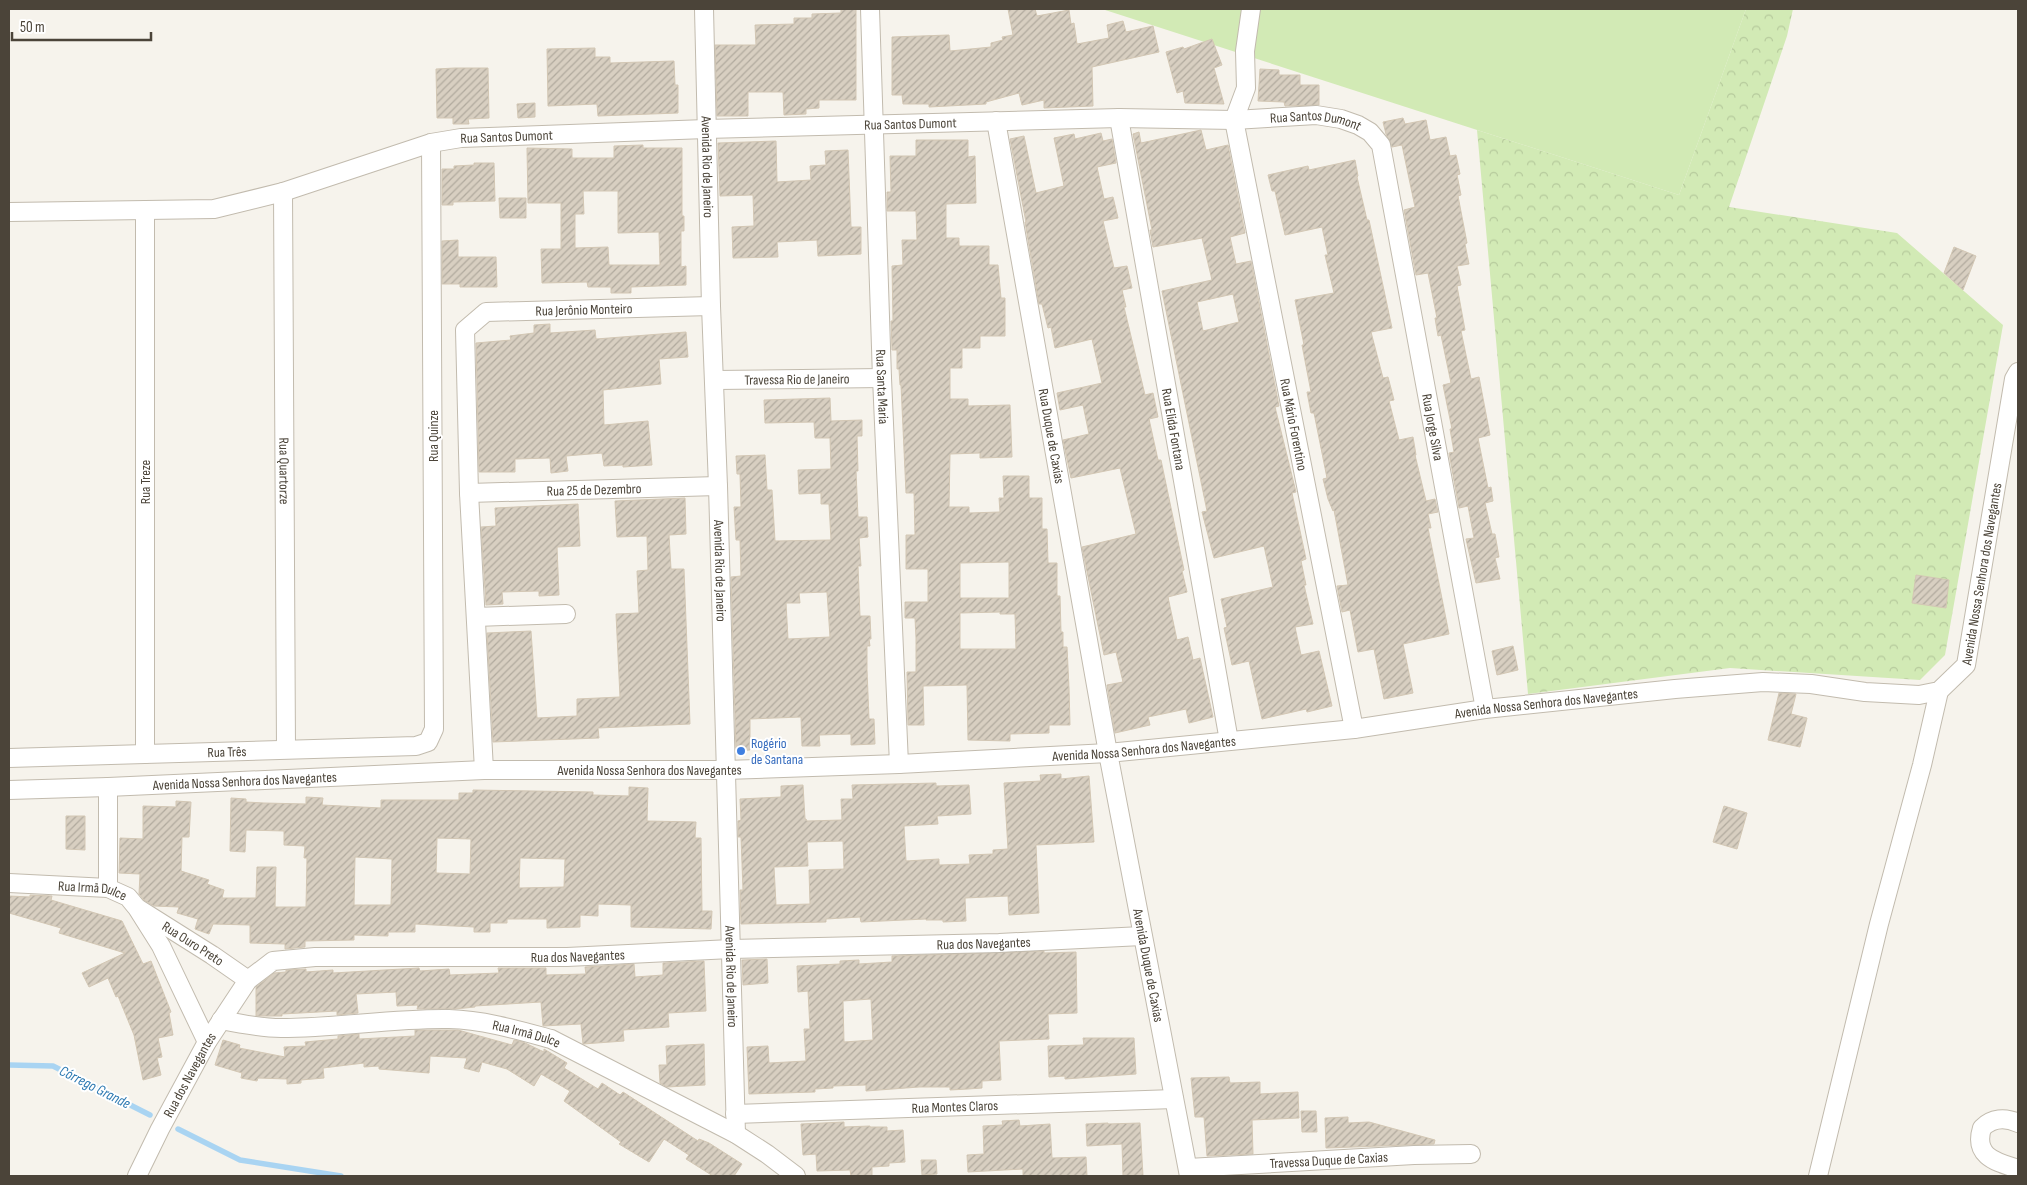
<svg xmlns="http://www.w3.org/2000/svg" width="2027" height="1185" font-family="'Sofia Sans Condensed',sans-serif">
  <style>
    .forest { fill: url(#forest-crowns) }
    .park { fill: #d2eab5 }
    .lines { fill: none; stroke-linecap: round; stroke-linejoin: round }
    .stream { stroke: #a9d4f2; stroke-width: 5.5 }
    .building { fill: url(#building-hatch); stroke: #d3c7b4; fill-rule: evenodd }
    .street-casing { stroke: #c2bbae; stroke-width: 20 }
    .street { stroke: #fff; stroke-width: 18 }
    .shop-dot { fill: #3f7fe0; stroke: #fff; stroke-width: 2 }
    .labels { text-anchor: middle; stroke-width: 4; stroke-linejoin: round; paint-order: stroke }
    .street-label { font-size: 14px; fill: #4b4439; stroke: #fff }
    .shop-label { font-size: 14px; fill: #366cbe; stroke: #fff; text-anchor: start }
    .water-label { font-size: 15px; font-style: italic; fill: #2e7ab2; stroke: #fff }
  </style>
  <defs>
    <pattern id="forest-crowns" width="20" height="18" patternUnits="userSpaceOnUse" patternTransform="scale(1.25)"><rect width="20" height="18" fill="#d2eab5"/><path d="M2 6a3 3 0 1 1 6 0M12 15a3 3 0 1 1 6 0" fill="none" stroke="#b6ca9c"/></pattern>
    <pattern id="building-hatch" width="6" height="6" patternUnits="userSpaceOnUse" patternTransform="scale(1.25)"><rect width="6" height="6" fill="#d8cfc1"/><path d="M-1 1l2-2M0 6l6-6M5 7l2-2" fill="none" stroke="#b1aa9e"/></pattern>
  </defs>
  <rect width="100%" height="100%" fill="#f6f3ec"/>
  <path class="forest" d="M1746,9h47l-6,27 -58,171 168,26 106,92 -58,330 -25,25 -190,-12 -202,26 -51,-564 202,65z"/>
  <path class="park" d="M1102,9h644l-67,186z"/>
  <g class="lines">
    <path class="stream" d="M9,1065l44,1 97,49
      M178,1129l62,31 101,16"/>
  </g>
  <path class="building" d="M841,9h15v91h-37v8l-13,1v5l-22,1 -1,-23h-35v24h-31l-2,-71h41l-1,-20 39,-1v-6h18v-4l29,-1z
    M1008,9h27l2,7 32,-6 2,14 3,-1 3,21 32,-6 -2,-13 16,-4 3,11 27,-6 6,26 -67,15 1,39 -49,2v-8l-22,5 -3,-12 -33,9v2l-57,3v-3h-26l-1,-9h-10v-58l57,-2 1,16 41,-4v-4l12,-3 -1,-3 11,-2z
    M1212,39l10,26 -8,3 10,36 -39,-1 -2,-12 -6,2 -11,-41 17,-5 1,2z
    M595,48v9h15v6l64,-2 1,24h3v28l-80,3 -1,-12 -49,2 -1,-57z
    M455,68h33l1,50 -21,1 1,5h-16v-6h-16l-1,-49z
    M1260,69l19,1v5h21v10h19v20l-34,1 -1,-4 -26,-1z
    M535,103v14l-17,1 -1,-14z
    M1403,118l2,6 21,-4 4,20 16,-3 4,19 6,-1 4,19 -3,1 4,20 -3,1 9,47 -2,1 4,20 -12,2 4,19 -4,1 8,44 -4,1 10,48 8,-2 11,58 -12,3 10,50 3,-1 2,14 -8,2 7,31h3l4,23 -4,1 5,21 -24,4 -10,-44 8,-1 -6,-32 -9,2 -10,-55 5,-1 -4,-23h2l-9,-44 8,-2 -10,-48 -3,1 -3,-18h2l-9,-45 -12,2 -12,-65 11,-3 -13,-62 -10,2 -6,-13 -3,-12z
    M1201,130l5,20 22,-5 17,88 -15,4 6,27 15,-3 28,145 -4,1 21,85 -4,1 14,66 -5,2 5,24h-2l9,39 -18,3 6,28 18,-4 13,55 -25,6 -1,-3 -44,10 -13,-58 -17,4 -8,-37 3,-1 -6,-28 52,-12 -9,-41 -50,12 -12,-46 5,-1 -45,-220 50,-11 -10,-42 -49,9 -3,-17h2l-19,-96 6,-2 2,11zM1233,294l6,28 -36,9 -6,-29z
    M1101,133l2,8 9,-2 4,24 -19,4 7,32 9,-2 5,21 -15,3 11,47 13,-2 5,22 -10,2 4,17h-2l21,88 8,-2 5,24 -9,2 9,41h3l23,110 -2,1 5,21 -19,5 9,43 11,-3 5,23 7,-2 13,59 -24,6 -3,-14 -38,8 2,8 -35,8 -8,-48 16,-3 -7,-30 -12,3 -22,-108 54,-13 -16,-66 -49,10 -8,-38 26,-6 -6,-29 -23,5 -3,-17 45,-10 -10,-44 -37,9 -4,-21 -3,1 -6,-24h-3l-14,-82h1l-16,-83 14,-3 12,57 28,-7 -10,-48 20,-4 1,5z
    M916,140h52v17l7,-1 1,47 -30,1v34h13v8h30v19h9l3,33h4v38h-25v12h-18v20h-12v31h18v7l42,-1 2,52 -32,1v-5l-30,1 -1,53h20v6l31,-1 -1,-14h5l-1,-22h26v22h13v31h5l1,34h9v33h3l1,36h2v15h4l2,41 1,37h-21v8l-39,1v7l-42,-1 -1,-55 -44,1 1,39h-16l-1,-53h9v-34l-1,-20h-10v-16h23v-33h-22v-34h9l-1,-42h-8l-5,-108h-1l-1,-16h-2v-19h-5l-1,-29h2l-1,-55 11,-1 -1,-25h15l-1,-29h-29v-19h4l-1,-36h26zM1009,562v36h-49v-35zM1000,612v2h15l1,35h-56v-36z
    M776,141l1,41 34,-2 -1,-14 16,-1 -1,-14 23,-1 3,77h10v27l-43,2 -1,-16 -40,2 1,15 -45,1 -1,-31 22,-1 -1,-31 -33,1 -2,-53z
    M643,145v3h39v68h2v15h-3v36l5,-1v19l-55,2v6h-20v-6h-23l-1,-5 -45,1 -1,-34h20v-46h-33l-1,-55 45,1v9h42v-12zM583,191h35v42l41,-1 1,33h-51l-1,-18 -33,1v-34h9z
    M1355,160l3,16 -1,1 10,43h2l23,108 -21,4 12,46 5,-1 6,23 -5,1 10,39 14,-3 3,18h-1l11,46 9,-2 3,13 -10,2 3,14h-3l21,106 -46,10 10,49 -29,6 -10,-50 -16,3 -8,-42 -8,2 -5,-26 11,-1 -14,-75 -1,1 -5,-12 -5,-20 4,-1 -13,-65h-3l-4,-21h4l-9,-47h2l-9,-45 39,-7 -9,-38h3l-6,-28 -37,8 -10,-44h-3l-4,-16 40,-9 1,4z
    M474,163h20l1,38 -42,1v3h-11v-36h12v-3l20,-1z
    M499,198h27v20h-26z
    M458,240v17h38l1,30h-37v-3h-18v-43z
    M1954,247l22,9 -13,34 -19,-17z
    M550,324v9l45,-3 1,9 90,-7 2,25 -29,2 2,25 -58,6 1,35 44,-4 4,44 -29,2v-2l-19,1 -2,-13 -36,3 2,15 -17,2 -1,-15 -35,1v13h-36l-3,-129 35,-3 -1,-4 24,-3v-8z
    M830,398l1,23 31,-1v16h-5l1,35h-2l2,46h9l1,20 -9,1 2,28h-3l2,50h10l1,23h-2l1,7h-3v24l2,49h5l1,25 -24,1v-11l-32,1 1,11h-18l-1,-29 -51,2v31l-14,1 -5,-174 10,-1 -1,-36h-4l-2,-33h7l-1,-33h-3l-1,-18 29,-1 2,35h5l3,51 56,-1 -2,-36h-8v-11l-22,1 -1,-24 33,-1 -1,-31h-15l-1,-16 -49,1 -1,-23zM827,592l3,45 -42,2 -2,-36h14l-1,-10z
    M685,498l1,36 -17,1 2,34h13l6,155 -92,4 1,10 -106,4 -6,-109 44,-2 6,87 40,-2v-17l43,-2 -4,-83 23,-1 -2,-42 11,-1 -1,-34 -30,1 -2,-36z
    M578,504l2,42 -23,1 2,48 -20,1v-5l-37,1 1,12 -17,1 -5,-78 15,-1 -1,-18z
    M1916,575l33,5 -3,28 -34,-5z
    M1513,646l5,24 -21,5 -5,-24z
    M1779,693l17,1 -5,20 16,4 -7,29 -32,-7z
    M1061,774v5l28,-3 5,66 -58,3 3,68 -30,2 -1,-19 -43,2 1,23 -23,1v-2h-17v-1l-65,3 -1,-5 -34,2v3l-85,2 -1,-34h3l-2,-53h-3v-16l3,-1 -1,-21 41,-2v-11l22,-1 2,34h1l1,2 35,-1 -1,-21h12l-1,-14 84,-2v3l33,-1 2,29 -34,2 1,8 -34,2 2,35 33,-2v6l31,-1 -1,-9 24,-1v-4l15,-1 -4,-66 37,-2 -1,-6zM843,841l1,28 -35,1 1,34 -34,1 -2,-38 34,-1 -1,-24z
    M629,787l19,1 -1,33 49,1 -1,16h6l1,73h10l-1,18 -80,-2v-22l-33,-1v12l-18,-1v12l-33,1v-9h-40v4h-17v9h-16v-5l-59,-3v8h-27v4l-34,-1v5l-49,1v6l-20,2v-5l-35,-1v-18l-37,-1 -4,10 -14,-5 3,-10 -21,-6 2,-6 -25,-1 -10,-6 -5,-6 1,-20 -21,-1 1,-35 23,1v-33l33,1v-6l15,1 -2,35h-7l-1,34 28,9 -2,4 17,6 -2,8h34l1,-31h19l-1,40h31l1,-49h-3l1,-12 -21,-1v-14l-38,-1 -1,22 -15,-1 1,-53 15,1v3l18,1 42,1v-7l17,1 -1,7 59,3v-8h78v-7h14v-3l120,2v3l36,1zM437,838l34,1 -1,35 -34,-1zM355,857l37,2 -1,46h-37zM520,858l45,1 -1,28 -45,1z
    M1724,806l23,7 -10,36 -24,-7z
    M66,816h19v34l-19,-1z
    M30,895l22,1 -1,4 71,21 21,43 8,-3 20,51 -2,1 4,22 -15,3 4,19 -5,1 4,17 -18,5 -9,-45 -16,-39 -2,1 -8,-19 -19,9 -7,-14 43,-20 -66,-20 2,-5 -52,-15v-17l21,1z
    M1044,951v2l32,-1 1,61 -29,1 1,25 -50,2 2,39 -19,1v7l-14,1 -18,1v-3h-31l-53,4v-6l-33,1v2l-18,1v3l-66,2 -2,-47 21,-1 1,17 37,-2 -2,-32h6l-2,-38 -10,1 -1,-26 43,-2v-3l19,-1v4l33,-2v-6zM871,999l2,41 -29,2 -1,-41z
    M767,959l1,24 -25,2 -1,-25z
    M704,961l2,50 -38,2 1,14 -46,3 1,11 -41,3 -2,-20 -38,2 -2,-24 -66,4v1l-20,2h-38l1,-4 -21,1 -1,-14 -40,2 2,19 -21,2v-4l-55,3v2h-26v-29l18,-14 12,-1v-2l20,-1v3l27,-2v3l86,-5 1,3 29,-2 1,6 49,-2 -1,-5h48v7l40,-1 -1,-7 49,-3 1,13 28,-2v-12z
    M415,1030h43l54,15 2,-5 9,2 21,10v-3l23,14 -3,5 34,21 4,-6 18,12 3,-3 75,49 1,-2 10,4 33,21 -8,12h-21l-27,-17 3,-4 -25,-16 -15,23 -30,-18 2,-2 -57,-41 6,-10 -29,-17 -7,12 -27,-17 -25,-7 -3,10 -15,-4 3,-10 -37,-2 -1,17 -50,-4v-3l-15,1v-4l-41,5 1,10 -23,2v3l-14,1v-5l-29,-1 -1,3 -16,-3 1,-5 -27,-8 8,-25 17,5 -1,3 46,9 -1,-10 22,-1 -1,-4 33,-3v-3l21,-2v5l56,-3z
    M1083,1038h51l2,36 -71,5v-3l-16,1 -1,-31 36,-1z
    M704,1044l1,41 -38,2 -7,-4 -1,-18h8l-1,-19z
    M1229,1077l1,6 30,-1v12l38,-2 1,26 -47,2 1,34 -46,2 -3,-39h-9l-4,-39z
    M1301,1111h15l1,21h-15z
    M1348,1117v6l21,-1 66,18 -1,4 -108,4 -1,-30z
    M1019,1120l1,6 30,-2 2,34 34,-1 1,19h-64v-7l-55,3 -1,-17 17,-1 -1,-28 20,-1 -1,-4z
    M844,1122v5l26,-1v1h17v4l16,-1 2,32 -16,1v3l-17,1v9h-21l-1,-6 -33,1 -1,-17 -13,1 -2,-31z
    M1108,1123v1l32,-1 3,53h-20l-1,-32 -35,2 -1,-22z
    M921,1160h15l1,14 -15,1z"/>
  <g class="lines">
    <g class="street-casing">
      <g id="street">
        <path id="s1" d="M704,9l7,297 7,180 18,648"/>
        <path id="s2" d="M870,9l12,369 17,386"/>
        <path id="s3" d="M1251,9l-6,42 1,37 -12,32 120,609"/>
        <path id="s4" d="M1119,118l110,623"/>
        <path id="s5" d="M996,121l112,632 81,423"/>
        <path id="s6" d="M283,192l3,557"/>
        <path d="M145,210v544"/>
        <path id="s7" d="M9,212l205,-3 69,-17 148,-49 30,-5 245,-9 413,-11 115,2 82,-5 25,4 17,6 12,7 11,13 104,564"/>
        <path id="s8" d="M715,380l167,-2"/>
        <path id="s9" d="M469,493l249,-7"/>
        <path d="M476,617l90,-3"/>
        <path id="s10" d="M9,758l407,-12 12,-4 6,-13 -3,-586"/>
        <path id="s11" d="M484,770l-15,-277 -4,-163 21,-18 225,-6"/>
        <path d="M108,787v101"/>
        <path id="s12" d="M9,790l99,-3 376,-17h241l174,-6 209,-11 246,-24 131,-20 190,-20 88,-7 48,2 54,8 54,3 20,-4 27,-26 48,-286 4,-7"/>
        <path id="s13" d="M9,883l99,5 20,9 9,11 24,38 46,96"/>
        <path id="s14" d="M139,909l73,46 36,25"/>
        <path id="s15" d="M221,1020c20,4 40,8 60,8 57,0 112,-10 168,-9 35,1 69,11 102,20l185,95 31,20 29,22"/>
        <path id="s16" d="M735,1114l439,-15"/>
        <path d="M2018,1123c-13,-6 -26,-5 -36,5 -9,29 15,34 36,41"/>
        <path id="s17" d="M1188,1168l226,-13 57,-1"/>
        <path id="s18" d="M137,1176l23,-47 47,-87 41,-62 25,-19 42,-4h252l164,-8 268,-6 143,-7"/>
        <path d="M1818,1176l61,-252 43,-159 17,-74"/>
      </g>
    </g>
    <use href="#street" class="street"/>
  </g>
  <circle class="shop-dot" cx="741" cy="751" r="5"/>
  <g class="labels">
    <g class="street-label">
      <text dy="5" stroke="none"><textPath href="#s7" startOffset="912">Rua Santos Dumont</textPath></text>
      <text dy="5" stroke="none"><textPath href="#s7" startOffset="1318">Rua Santos Dumont</textPath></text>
      <text dy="5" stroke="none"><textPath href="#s7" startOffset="508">Rua Santos Dumont</textPath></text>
      <text dy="5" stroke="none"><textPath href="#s1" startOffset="158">Avenida Rio de Janeiro</textPath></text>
      <text dy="5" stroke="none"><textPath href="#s11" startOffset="566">Rua Jerônio Monteiro</textPath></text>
      <text dy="5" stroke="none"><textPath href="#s8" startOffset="82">Travessa Rio de Janeiro</textPath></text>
      <text dy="5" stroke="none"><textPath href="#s2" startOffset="378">Rua Santa Maria</textPath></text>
      <text dy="5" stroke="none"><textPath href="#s3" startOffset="424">Rua Mário Forentino</textPath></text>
      <text dy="5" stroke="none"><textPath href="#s7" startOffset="1679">Rua Jorge Silva</textPath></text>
      <text dy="5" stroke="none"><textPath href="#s4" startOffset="316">Rua Elida Fontana</textPath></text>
      <text transform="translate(433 436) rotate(-90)" y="5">Rua Quinze</text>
      <text dy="5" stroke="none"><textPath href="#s5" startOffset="320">Rua Duque de Caxias</textPath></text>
      <text dy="5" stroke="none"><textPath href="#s6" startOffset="279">Rua Quartorze</textPath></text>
      <text transform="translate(145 482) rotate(-90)" y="5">Rua Treze</text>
      <text dy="5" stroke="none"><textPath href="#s9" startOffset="125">Rua 25 de Dezembro</textPath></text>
      <text dy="5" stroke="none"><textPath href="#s1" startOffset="562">Avenida Rio de Janeiro</textPath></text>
      <text dy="5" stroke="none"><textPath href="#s12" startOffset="2066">Avenida Nossa Senhora dos Navegantes</textPath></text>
      <text dy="5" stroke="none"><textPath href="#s12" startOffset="1541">Avenida Nossa Senhora dos Navegantes</textPath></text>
      <text dy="5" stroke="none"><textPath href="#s12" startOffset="1136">Avenida Nossa Senhora dos Navegantes</textPath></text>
      <text dy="5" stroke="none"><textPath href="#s10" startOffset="218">Rua Três</textPath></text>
      <text dy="5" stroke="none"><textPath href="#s12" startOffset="641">Avenida Nossa Senhora dos Navegantes</textPath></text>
      <text dy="5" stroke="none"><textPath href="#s12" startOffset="236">Avenida Nossa Senhora dos Navegantes</textPath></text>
      <text dy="5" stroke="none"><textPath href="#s13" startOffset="84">Rua Irmã Dulce</textPath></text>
      <text dy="5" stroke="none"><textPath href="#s14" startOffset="64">Rua Ouro Preto</textPath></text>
      <text dy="5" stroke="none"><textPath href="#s18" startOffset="968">Rua dos Navegantes</textPath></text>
      <text dy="5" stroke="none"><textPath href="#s18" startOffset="562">Rua dos Navegantes</textPath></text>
      <text dy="5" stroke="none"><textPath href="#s5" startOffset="858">Avenida Duque de Caxias</textPath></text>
      <text dy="5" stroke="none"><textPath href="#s1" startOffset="968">Avenida Rio de Janeiro</textPath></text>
      <text dy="5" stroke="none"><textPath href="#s15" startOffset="308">Rua Irmã Dulce</textPath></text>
      <text dy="5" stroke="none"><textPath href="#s18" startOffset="114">Rua dos Navegantes</textPath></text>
      <text dy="5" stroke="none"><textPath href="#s16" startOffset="220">Rua Montes Claros</textPath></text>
      <text dy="5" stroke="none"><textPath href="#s17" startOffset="141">Travessa Duque de Caxias</textPath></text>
    </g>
    <g class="shop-label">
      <text x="751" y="748">Rogério<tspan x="751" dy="16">de Santana</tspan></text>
    </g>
    <g class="water-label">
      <text transform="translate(95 1087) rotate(27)" y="5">Córrego Grande</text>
    </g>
  </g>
  <rect width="2027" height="1185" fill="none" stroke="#4b4439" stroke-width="20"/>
  <path d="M12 32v8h139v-8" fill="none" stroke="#4b4439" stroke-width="2.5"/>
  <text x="20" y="32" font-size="15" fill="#4b4439" stroke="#ffffff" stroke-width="4" paint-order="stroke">50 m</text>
</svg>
